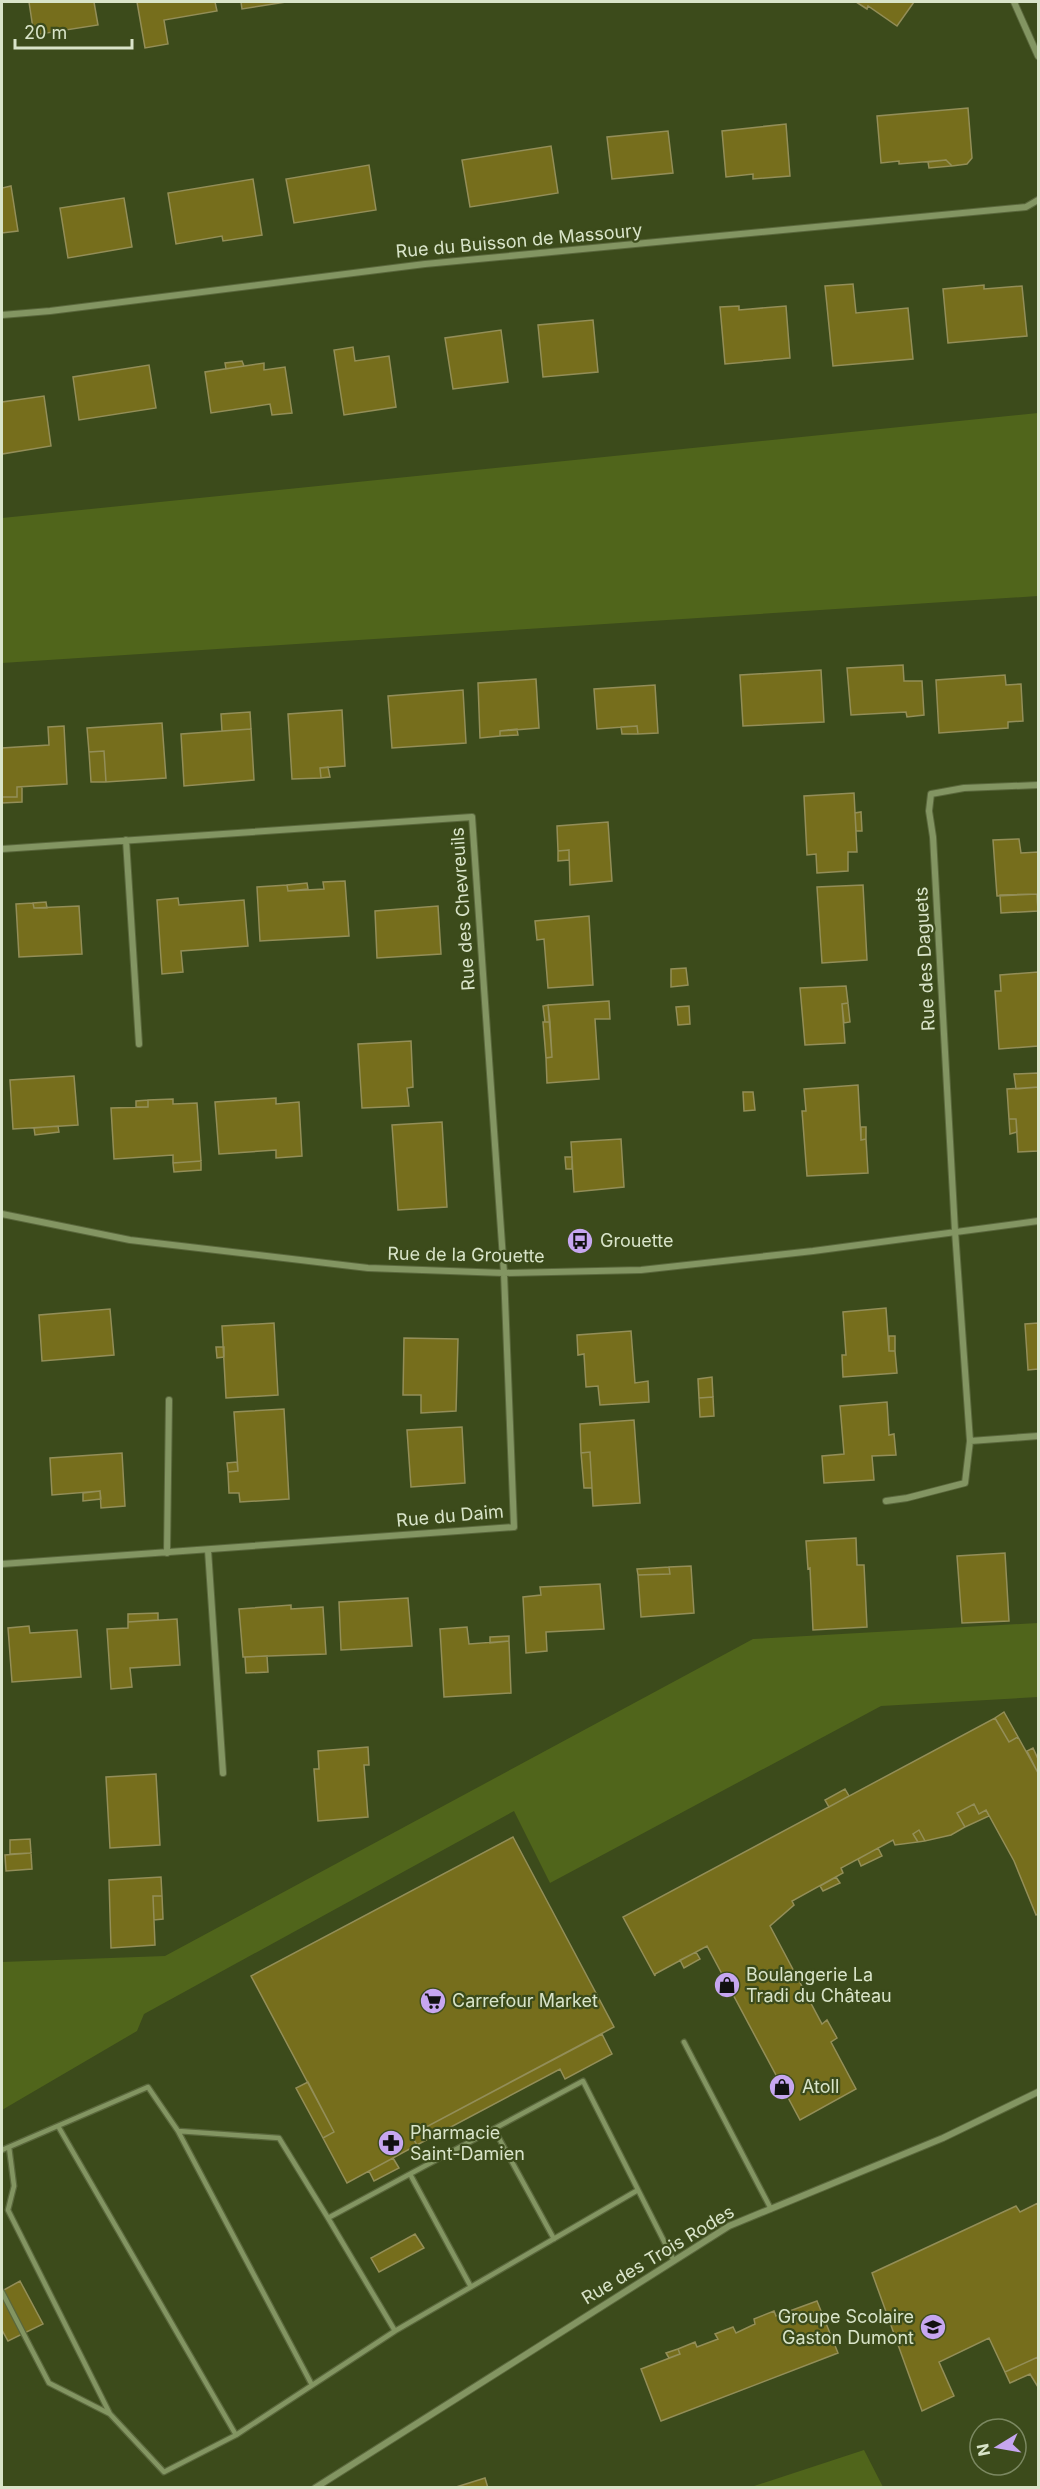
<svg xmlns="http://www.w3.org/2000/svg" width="1040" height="2489" font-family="Inter,sans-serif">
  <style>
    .green { fill: #50651b }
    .building { fill: #766e1c; stroke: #938e58; stroke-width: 1.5 }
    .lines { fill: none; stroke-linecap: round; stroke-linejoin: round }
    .lane-casing { stroke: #5a673c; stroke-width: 7 }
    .street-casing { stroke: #5a673c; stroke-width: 8 }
    .lane { stroke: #839562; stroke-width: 4.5 }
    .street { stroke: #839562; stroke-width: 6 }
    .labels { text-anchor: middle; stroke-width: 4.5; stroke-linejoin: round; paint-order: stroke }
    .street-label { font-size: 18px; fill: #d9e4c9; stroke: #3c4b1b }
    .poi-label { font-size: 18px; fill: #d9e4c9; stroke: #3c4b1b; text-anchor: start }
  </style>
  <rect width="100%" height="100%" fill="#3c4b1b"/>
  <path class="green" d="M1038,413v183l-1036,67v-145z
    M1038,1623v74l-157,9 -331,177 -36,-72 -370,203 -7,17 -135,79v-148l163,-6 588,-317z
    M864,2450l19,37h-132z"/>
  <path class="building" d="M29,2h65l4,23 -64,10z
    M137,2h78l2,9 -53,9 4,24 -23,4z
    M241,2h45l-44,7z
    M856,2h58l-17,24 -29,-20 -1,3z
    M968,108l4,50 -5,6 -15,2 -6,-6 -47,4v-3l-18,2 -4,-47z
    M786,124l4,52 -37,3v-5l-27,3 -4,-46z
    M668,131l5,42 -61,6 -5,-42z
    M551,146l7,47 -88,14 -8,-47z
    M946,160l6,6 -23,2 -1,-6z
    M369,165l7,45 -82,13 -8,-44z
    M253,179l9,56 -39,6 -1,-5 -46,8 -8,-51z
    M11,186l7,45 -16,2v-45z
    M124,198l8,49 -64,11 -8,-50z
    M853,284l3,29 52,-5 5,51 -80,7 -8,-80z
    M984,285v4l38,-3 5,50 -79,7 -5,-54z
    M739,306v4l47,-4 4,52 -65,6 -5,-57z
    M593,320l5,52 -55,5 -5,-52z
    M501,330l7,52 -55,7 -8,-51z
    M353,347l2,14 34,-5 7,51 -52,8 -10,-65z
    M242,361l2,5 -18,3 -1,-6z
    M264,363v7l21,-3 7,46 -20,2 -2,-11 -59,9 -6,-41z
    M149,365l7,43 -77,12 -6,-43z
    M44,396l7,50 -49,8v-52z
    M903,665l1,16h18l2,34 -17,2 -1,-5 -55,3 -4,-47z
    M821,670l3,52 -81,4 -3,-51z
    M1005,675l1,10 15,-1 2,37 -15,1v6l-69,5 -3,-53z
    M536,679l3,49 -39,3v5l-20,2 -2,-55z
    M655,685l3,48 -20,1 -1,-8 -40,3 -3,-40z
    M463,690l3,53 -74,5 -4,-52z
    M342,710l3,56 -25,2 1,10 -29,1 -4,-65z
    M250,712l1,17 -29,2 -1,-17z
    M162,723l4,55 -60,4 -2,-31 -15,1 -2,-24z
    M64,726l3,58 -50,3v10h-15v-49l47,-3 -1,-18z
    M637,726l1,8h-16l-1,-7z
    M251,729l3,51 -70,6 -3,-52z
    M517,729l1,6 -18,1v-5z
    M104,751l2,31h-15l-2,-30z
    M328,767l2,10 -9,1 -1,-10z
    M17,787h5v15l-20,1v-6h15z
    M854,793l3,59h-9v19l-31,2 -1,-19 -9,1 -3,-59z
    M861,812l1,19h-6l-1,-18z
    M608,822l4,59 -42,4 -1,-35 -11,1 -1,-25z
    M1019,839l2,14 17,-1v59l-1,-17 -40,2 -4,-56z
    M569,850v10l-11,1v-10z
    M345,881l4,55 -89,5 -3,-54 30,-2 1,6 36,-2 -1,-7z
    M307,883l1,6 -20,2 -1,-6z
    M863,885l4,75 -45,3 -5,-76z
    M1037,894l1,17 -37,2 -1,-18z
    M178,898l1,7 65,-5 4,46 -67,5 2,21 -21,2 -5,-74z
    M46,902l1,6h-13l-1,-5z
    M33,903l1,5 45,-2 3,48 -63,3 -3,-53z
    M438,906l3,48 -64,4 -2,-47z
    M589,916l4,69 -45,3 -4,-49 -7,1 -2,-19z
    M686,968l2,17 -17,2v-18z
    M1038,972v74l-39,3 -4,-58h6l-1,-16z
    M846,986l2,17 -6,1 3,39 -40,2 -5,-57z
    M609,1001l1,18h-15l4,60 -52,4 -1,-25 6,-1 -4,-52z
    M848,1003l2,19 -6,1 -2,-19z
    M548,1005l2,17h-5l-2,-16z
    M689,1006l1,18 -12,1 -2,-18z
    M543,1022h7l2,35 -6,1z
    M411,1041l2,46 -6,1 2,18 -47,2 -4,-64z
    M1038,1073v14l-22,2 -2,-15z
    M74,1076l4,49 -65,4 -3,-49z
    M858,1085l3,55 5,-1 2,34 -61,3 -5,-65h4l-2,-22z
    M1038,1087v64l-20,1 -2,-33h-7l-2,-30z
    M743,1092h10l2,18 -11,1z
    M276,1098v6l23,-2 3,54 -26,2v-8l-57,4 -4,-52z
    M173,1099v5l24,-1 4,58 -28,2v-8l-59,4 -3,-51 37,-1v-7z
    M148,1100v7h-12v-6z
    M1009,1119h7l1,13 -7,2z
    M442,1122l5,85 -49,3 -6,-85z
    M58,1126l1,6 -24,3 -1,-7z
    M861,1127h5v12l-5,1z
    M621,1139l3,48 -50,5 -3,-50z
    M565,1157h7v12h-6z
    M201,1161v9l-27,2 -1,-9z
    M886,1308l3,43h6l2,22 -54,4 -1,-22h4l-3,-43z
    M110,1309l4,46 -72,6 -3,-46z
    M274,1323l4,72 -52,3 -4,-72z
    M1038,1323v46l-10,1 -3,-46z
    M631,1331l4,52 13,-2 1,21 -49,3 -2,-19 -12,1 -2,-33 -6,1 -1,-20z
    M889,1336h6v15h-6z
    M404,1338l54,1 -2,72 -35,2v-18h-18z
    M216,1347h8v10l-7,1z
    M712,1377l1,20 -14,1 -1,-19z
    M713,1397l1,19 -14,1 -1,-19z
    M887,1402l2,33 5,-1 2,21 -24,1 2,24 -50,3 -2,-27 22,-2 -4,-48z
    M284,1409l5,90 -49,3 -1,-9h-10l-1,-21 10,-1 -4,-59z
    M634,1420l6,83 -47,3 -3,-54 -9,1 -1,-29z
    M462,1427l3,56 -54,4 -4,-57z
    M590,1452l2,36h-8l-3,-35z
    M122,1453l3,53 -24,2 -1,-17 -48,4 -2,-37z
    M237,1462l1,9 -10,1 -1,-9z
    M100,1491l1,8 -18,2v-8z
    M856,1538l1,27h7l3,62 -54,3 -3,-62 -2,1 -2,-28z
    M1005,1553l4,68 -47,2 -5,-67z
    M691,1566l3,47 -53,4 -3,-42 32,-1 -1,-7z
    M669,1567l1,7 -32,1 -1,-6z
    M600,1584l4,45 -58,3 1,19 -21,2 -3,-56 18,-2 -1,-8z
    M408,1598l4,48 -71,4 -2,-48z
    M291,1605v4l32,-2 3,47 -83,3 -4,-48z
    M158,1613v7l-30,2v-8z
    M177,1619l3,46 -50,3 2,19 -21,2 -4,-60 21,-1v-6z
    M29,1626l1,7 47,-3 4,47 -69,5 -4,-54z
    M467,1627l2,17 40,-3 2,52 -67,4 -4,-68z
    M509,1636v5l-19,2v-6z
    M267,1656l1,16 -22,1 -1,-16z
    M1004,1712l14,25 -9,5 -14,-24z
    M995,1718l14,24 9,-5 20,36v141l-2,1 -22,-54 -28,-51 -7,4 -5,-10 -17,9 8,14 -14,8 -26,6 -6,-11 -6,4 5,8 -23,3 -2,-5 -52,28 2,5 -51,28 2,4 -24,21 52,98 5,-4 10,18 -6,4 25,47 -56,31 -93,-174 -52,28v2l-32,-59z
    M368,1747l1,18h-5l4,52 -50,4 -4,-52h5l-1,-18z
    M1033,1748l5,11v14l-11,-22z
    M156,1774l4,71 -50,3 -4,-71z
    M845,1789l4,7 -20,11 -4,-7z
    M974,1804l5,10 7,-4 3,6 -24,11 -8,-14z
    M919,1830l6,11 -7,1 -5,-8z
    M513,1837l101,190 -203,108 6,10 -70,38 -24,-45 11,-6 -83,-156z
    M30,1839l1,14 -21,1v-14z
    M878,1848l4,8 -21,10 -3,-7z
    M31,1853l1,16 -26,2 -1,-16z
    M161,1877l1,19h-9l2,49 -44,3 -2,-68z
    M836,1877l4,6 -17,8 -3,-5z
    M153,1896h9l1,23 -9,1z
    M696,1952l4,7 -16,9 -4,-8z
    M602,2034l10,20 -47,25 -5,-10 -143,76 -6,-10z
    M308,2082l26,50 -11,6 -27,-50z
    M393,2158l6,10 -25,13 -5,-10z
    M1038,2203v154l-33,15 -16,-34 -50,24 15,34 -32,15 -50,-138 144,-67 4,6z
    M415,2234l9,14 -45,24 -8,-14z
    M20,2281l23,43 -35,17 -6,-11v-39z
    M817,2301l21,52 -177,68 -20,-52 39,-15 -2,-5 17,-7 2,5 21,-8 -3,-5 18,-7 3,6 19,-9 -1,-5 20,-8 2,5z
    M678,2349l2,5 -11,4 -3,-5z
    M1038,2357v30l-8,-13 -20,9 -5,-11z
    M485,2478l3,10h-35z"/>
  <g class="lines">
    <g class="lane-casing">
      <path id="lane" d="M684,2042l87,167
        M494,2129l60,110
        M178,2131l134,254
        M9,2147l5,39 -6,24 102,204 54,58 72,-37 -178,-309
        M2,2150l146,-63 30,44 101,7 49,80 255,-137 91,180
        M410,2174l61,113
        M328,2218l67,113
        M2,2292l47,91 61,31
        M236,2435l159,-104 243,-141"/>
    </g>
    <g class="street-casing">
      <path id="street" d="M1014,2l24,54
        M2,315l48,-4 375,-47 601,-57 12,-7
        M126,840l13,204
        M2,849l470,-32 32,456 10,254 -512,37
        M2,1214l128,26 238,28 136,5 137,-3 172,-19 225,-30
        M970,1441l68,-5
        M886,1501l21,-3 58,-15 5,-42 -15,-210 -22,-394 -4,-26 2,-17 33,-6 74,-3
        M208,1550l15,223
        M167,1553l2,-153
        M315,2488l414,-262 214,-88 95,-46"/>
    </g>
    <use href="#lane" class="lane"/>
    <use href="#street" class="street"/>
  </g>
  <defs>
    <g id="bus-disc" transform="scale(1.35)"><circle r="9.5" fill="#c6a6f0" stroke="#3c4b1b"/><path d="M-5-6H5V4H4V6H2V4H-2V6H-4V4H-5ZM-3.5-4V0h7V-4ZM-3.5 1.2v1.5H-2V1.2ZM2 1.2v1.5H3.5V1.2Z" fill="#111"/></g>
    <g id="shop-disc" transform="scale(1.35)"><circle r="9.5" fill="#c6a6f0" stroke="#3c4b1b"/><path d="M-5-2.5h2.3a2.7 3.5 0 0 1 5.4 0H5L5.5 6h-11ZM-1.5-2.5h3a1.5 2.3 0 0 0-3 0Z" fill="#111"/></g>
    <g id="supermarket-disc" transform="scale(1.35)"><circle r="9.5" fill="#c6a6f0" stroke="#3c4b1b"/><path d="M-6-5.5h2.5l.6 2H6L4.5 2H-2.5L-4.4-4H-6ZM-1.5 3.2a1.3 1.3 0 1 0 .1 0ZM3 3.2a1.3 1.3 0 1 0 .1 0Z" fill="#111"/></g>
    <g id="pharmacy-disc" transform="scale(1.35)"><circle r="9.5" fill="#c6a6f0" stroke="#3c4b1b"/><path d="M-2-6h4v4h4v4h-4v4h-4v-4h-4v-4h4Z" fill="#111"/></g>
    <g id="school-disc" transform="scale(1.35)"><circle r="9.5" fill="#c6a6f0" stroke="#3c4b1b"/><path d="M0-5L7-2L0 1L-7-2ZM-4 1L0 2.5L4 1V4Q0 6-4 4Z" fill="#111"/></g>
  </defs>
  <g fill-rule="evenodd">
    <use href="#bus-disc" x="580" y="1241"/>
    <use href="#shop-disc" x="727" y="1985"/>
    <use href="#supermarket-disc" x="433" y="2001"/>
    <use href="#shop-disc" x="782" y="2087"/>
    <use href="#pharmacy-disc" x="391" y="2143"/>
    <use href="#school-disc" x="933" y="2327"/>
  </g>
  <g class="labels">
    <g class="street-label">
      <text transform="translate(519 241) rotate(-5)" y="6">Rue du Buisson de Massoury</text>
      <text transform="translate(463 909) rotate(-94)" y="6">Rue des Chevreuils</text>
      <text transform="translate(925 959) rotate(-93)" y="6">Rue des Daguets</text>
      <text transform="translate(466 1255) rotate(1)" y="6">Rue de la Grouette</text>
      <text transform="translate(450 1516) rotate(-5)" y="6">Rue du Daim</text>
      <text transform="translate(658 2255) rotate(-31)" y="6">Rue des Trois Rodes</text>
    </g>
    <g class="poi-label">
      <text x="600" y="1247">Grouette</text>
      <text x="746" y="1981">Boulangerie La<tspan x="746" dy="21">Tradi du Château</tspan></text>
      <text x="452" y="2007">Carrefour Market</text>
      <text x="802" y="2093">Atoll</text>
      <text x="410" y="2139">Pharmacie<tspan x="410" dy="21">Saint-Damien</tspan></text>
      <text x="914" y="2323" text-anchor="end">Groupe Scolaire<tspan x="914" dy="21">Gaston Dumont</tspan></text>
    </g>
  </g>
  <rect width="1040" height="2489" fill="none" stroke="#d9e4c9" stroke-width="6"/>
  <g transform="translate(998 2447) rotate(259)"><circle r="28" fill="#3c4b1b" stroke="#7b8861" stroke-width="1.5"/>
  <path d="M0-4.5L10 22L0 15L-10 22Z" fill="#c6a6f0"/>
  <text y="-9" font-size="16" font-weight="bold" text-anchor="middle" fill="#d9e4c9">N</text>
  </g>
  <path d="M15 39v9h117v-9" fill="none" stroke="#d9e4c9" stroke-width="3"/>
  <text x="24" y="39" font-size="18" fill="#d9e4c9" stroke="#3c4b1b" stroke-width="4.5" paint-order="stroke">20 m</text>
</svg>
